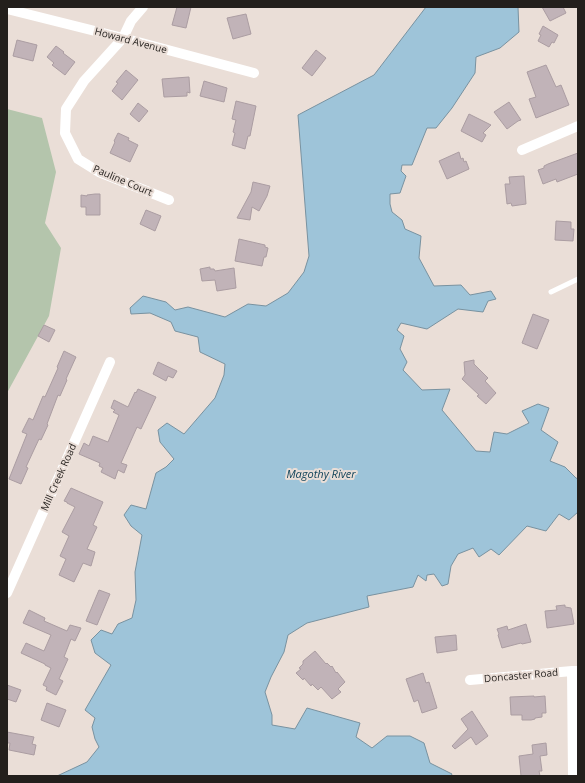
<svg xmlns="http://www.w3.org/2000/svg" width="585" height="783" font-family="'Open Sans',sans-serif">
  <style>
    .green { fill: #b4c5ac }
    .water { fill: #9ec4d9; stroke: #7992a0 }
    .building { fill: #c1b3b8; stroke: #ab9da2 }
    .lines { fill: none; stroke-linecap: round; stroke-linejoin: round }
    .lane { stroke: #fff; stroke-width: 5 }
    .street { stroke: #fff; stroke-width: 10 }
    .labels { text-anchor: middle; stroke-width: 4; stroke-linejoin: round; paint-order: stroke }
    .street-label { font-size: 10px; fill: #231f1c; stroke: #eaded7 }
    .water-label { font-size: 11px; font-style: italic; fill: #11445a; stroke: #eaded7 }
  </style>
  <rect width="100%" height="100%" fill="#eaded7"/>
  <path class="green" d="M7,109l35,9 14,54 -11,51 16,25 -12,68 -42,77z"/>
  <path class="water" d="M426,7h92l1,25 -19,16 -24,9 -1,16 -23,35 -16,20h-9l-15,37h-10l-1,6 5,5 -6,17 -10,1v10l2,8 10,8 3,9 16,7 -2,22 15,28 27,-1 9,10 21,-4 5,8 -8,2 -5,11 -25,-3 -31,20 -26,-6 -4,7 7,6 -4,13 7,13 -4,8 19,20 28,-1 -8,21 34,41 14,1 4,-20 13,2 22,-11 -7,-12 16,-7 11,4 -8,22 17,12 -8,19 15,6 11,11 2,1v33l-9,8 -10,-6 -13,17 -19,-5 -28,29 -8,-6 -12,8 -6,-9 -15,6 -7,12 -3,18 -6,2 -8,-12 -7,1 -1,6 -8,-6 -5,12 -46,9 2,11 -62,16 -19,12 -4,17 -13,25 -6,15 7,23v10l23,4 12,-21 53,15 -4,14 16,11 15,-12h23l14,7 6,20 22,11 -1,2h-394l30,-14 12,-15 -4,-8 -3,-12 3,-9 -10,-8 26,-45 -16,-12 -4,-13 10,-10 11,4 6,-10 14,-6 4,-18 -1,-28 7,-37 -11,-9 -7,-11 7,-10 15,4 10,-36 10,-6 8,-8 -14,-17 -2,-12 9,-7 17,11 31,-36 9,-23 1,-11 -25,-12 -2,-15 -23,-6 -4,-9 -21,-9 -19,1 -1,-6 13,-12 23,6 9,8 13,-3 37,10 23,-13 18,2 22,-13 16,-21 5,-16 -11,-141 76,-40z"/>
  <path class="building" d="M177,7h14l-5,21 -14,-3z
    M542,7h21l3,6 -16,8z
    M246,14l5,20 -18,5 -6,-21z
    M543,26l15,9 -4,8 -2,-1 -3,5 -11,-6 3,-6 -2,-1z
    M17,40l20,5 -4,16 -20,-5z
    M56,46l8,6 -1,1 12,9 -10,13 -13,-10 2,-2 -7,-6z
    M316,50l10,8 -14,18 -10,-8z
    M546,65l10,22 5,-2 8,20 -33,13 -7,-19 7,-2 -9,-25z
    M126,70l12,10 -16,20 -10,-9 6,-8 -2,-1z
    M189,77l1,16 -3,-1v4l-23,1 -2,-18z
    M204,81l23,7 -3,14 -24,-6z
    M236,101l20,5 -6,30h-2l-3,13 -13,-4 3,-12 -2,-1 3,-12 -4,-1z
    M509,102l12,18 -3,1 -11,8 -13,-17z
    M138,103l10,8 -9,11 -9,-8z
    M469,114l22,11 -8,8 3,2 -4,7 -21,-11z
    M118,133l11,5 -1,2 10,5 -8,17 -20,-9 5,-11 -1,-1z
    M459,152l2,7 2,-1 1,4 2,-1 3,8 -22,10 -8,-18z
    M578,153v21l-21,8 -1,-3 -13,5 -5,-14 6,-2v-2l4,-2z
    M524,176l2,28 -14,2 -1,-3 -4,1 -2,-20h5l-1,-7z
    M253,182l17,4 -3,10 -8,15 -7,-4 -2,13 -13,-2 14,-26z
    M95,194h5v21h-14v-8h-5v-12l6,1v-1z
    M146,210l15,6 -6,15 -15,-7z
    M556,221l15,1v7h3l-1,12 -18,-1z
    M239,239l26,6v2l3,1 -2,9h-2l-2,9 -27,-5z
    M210,267v2h4l1,2 19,-3 2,20 -19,3 -2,-11 -13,1 -2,-12z
    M533,314l16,6 -12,29 -15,-6z
    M44,325l11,5 -6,12 -11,-6z
    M64,351l12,6 -10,22 1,1 -7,16 -2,-1 -11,29 1,1 -7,15 -2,-1 -13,28 2,1 -7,16 -12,-5 18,-45 -5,-2 7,-14 4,2 10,-24 2,1 13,-29 -1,-1z
    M474,360v4l14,14 -3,3 11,12 -10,11 -9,-8 2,-1 -17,-16 3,-4 -1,-13z
    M158,362l19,9 -4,7 -5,-2 -2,5 -13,-7z
    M138,389l18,8 -15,32 -4,-2 -16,36 6,2 -3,8 -6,-3 -3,9 -14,-7 2,-4 -4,-2 1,-3 -21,-9 5,-11 5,3 4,-10 15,6 11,-27 -6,-3 2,-2 -4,-2 3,-8 14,7 7,-15 1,1z
    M71,488l32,14 -10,23 4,2 -10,22 8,3 -4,14 -8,-3 -9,19 -15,-7 7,-16 -6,-3 9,-20 -7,-4 13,-25 -8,-4v-1l-3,-1z
    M99,590l11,4 -13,31 -11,-4z
    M565,605v2l6,1 3,16 -27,4 -2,-17 12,-1 -1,-4z
    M29,610l16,8 -1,3 23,10 3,-6 11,3 -6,13 -4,-2 -7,18 4,2 -9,20 4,2 -7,14 -10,-5 1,-3 -4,-2 8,-17 -6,-3v-1l-24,-11 5,-10 18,8 7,-16 -28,-12z
    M526,624l5,18 -9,2 -1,-1 -19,5 -4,-13 1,-1 -2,-5 10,-3 1,4z
    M456,635l1,15 -20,3 -2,-16z
    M315,651l11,13 1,-1 4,4 1,-1 4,7 1,-1 8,10 -7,7 3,3 -9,7 -11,-12 -3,3 -6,-6 -1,2 -7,-8 -1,2 -7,-7 5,-4 -2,-1 4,-4v-3z
    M423,673l3,10 3,-1 8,26 -15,5 -4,-13 -4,2 -8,-23z
    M7,685l14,5 -5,12 -9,-3z
    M534,696v1l11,-1 1,17h-4v4l-7,1v1l-4,1h-9v-5h-11l-1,-18z
    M47,703l19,7 -7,17 -18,-7z
    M472,711l16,25 -12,9 -5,-8 -16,12 -3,-3 16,-17 -7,-10z
    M7,732l27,5 -2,7 4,1 -2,10 -25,-5 1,-7h-3z
    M546,743l1,12 -7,1 2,15h-3l1,5h-19l-2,-20 14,-2 -1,-9z"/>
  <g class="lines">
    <path class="lane" d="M551,292l27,-13"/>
    <path class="street" d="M143,7l-12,14 -8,17 -39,43 -18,28 -1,24 13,26 21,13 70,28
      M7,9l116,29 131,35
      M522,150l56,-24
      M7,593l103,-231
      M470,680l102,-9
      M573,776l-1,-105h6"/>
  </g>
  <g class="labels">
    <g class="street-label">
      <text transform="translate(131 40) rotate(15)" y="4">Howard Avenue</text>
      <text transform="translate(123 180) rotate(23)" y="4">Pauline Court</text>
      <text transform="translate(58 477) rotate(-66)" y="4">Mill Creek Road</text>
      <text transform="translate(521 675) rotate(-5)" y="4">Doncaster Road</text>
    </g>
    <g class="water-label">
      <text x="321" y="478">Magothy River</text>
    </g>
  </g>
  <rect width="585" height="783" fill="none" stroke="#231f1c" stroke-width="16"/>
</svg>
